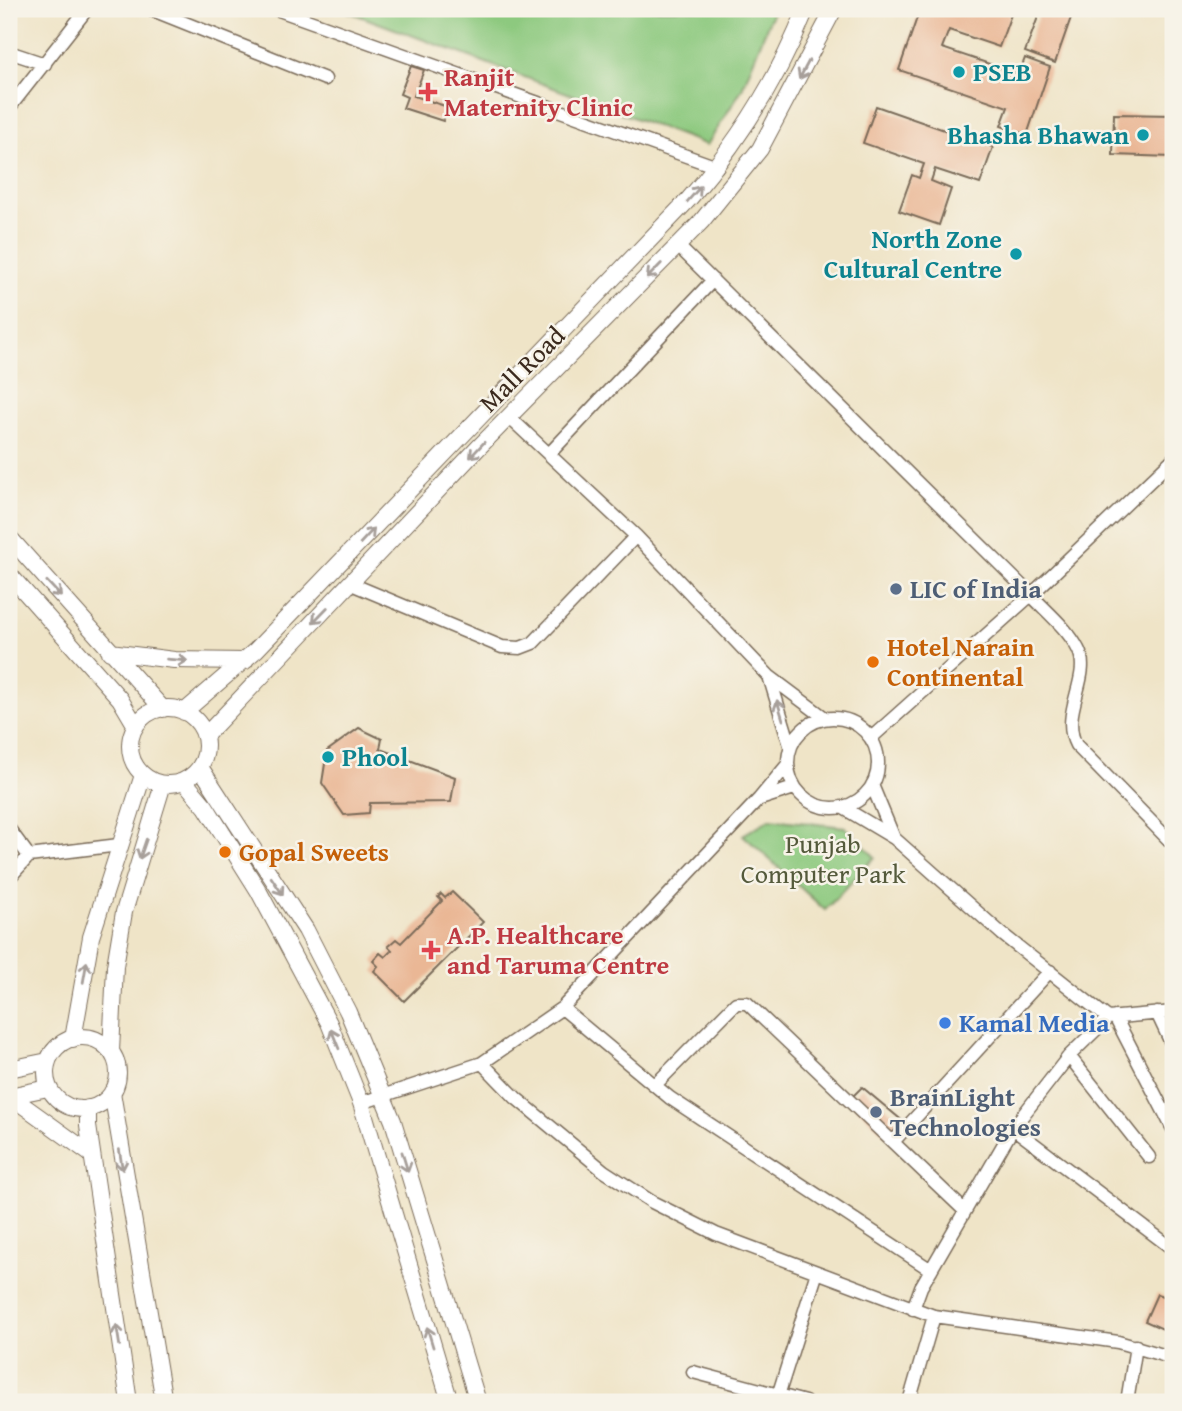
<svg xmlns="http://www.w3.org/2000/svg" width="1182" height="1411" font-family="'Gentium Book Plus',serif">
  <style>
    .green { fill: #8dc97f; stroke: #647a4e; stroke-width: 2 }
    .building { fill: #eab795 }
    .lines { fill: none; stroke-linecap: round; stroke-linejoin: round }
    .minor-casing { stroke: #7a6b59; stroke-width: 15 }
    .major-casing { stroke: #7a6b59; stroke-width: 18 }
    .minor { stroke: #fff; stroke-width: 12 }
    .major { stroke: #fff; stroke-width: 16 }
    .oneway { stroke: #a79f9a }
    .culture-dot { fill: #0f9aa8; stroke: #f7f3e8; stroke-width: 2.5 }
    .health-dot { fill: #e0444e; stroke: #f7f3e8; stroke-width: 2.5 }
    .service-dot { fill: #5c6f8a; stroke: #f7f3e8; stroke-width: 2.5 }
    .food-dot { fill: #e8710a; stroke: #f7f3e8; stroke-width: 2.5 }
    .shop-dot { fill: #3f7fe0; stroke: #f7f3e8; stroke-width: 2.5 }
    .labels { text-anchor: middle; stroke-width: 5; stroke-linejoin: round; paint-order: stroke }
    .culture-label { font-size: 26px; font-weight: bold; fill: #0d838f; stroke: #f7f3e8; text-anchor: start }
    .health-label { font-size: 26px; font-weight: bold; fill: #be3a42; stroke: #f7f3e8; text-anchor: start }
    .street-label { font-size: 26px; fill: #3b2a1e; stroke: #f7f3e8 }
    .service-label { font-size: 26px; font-weight: bold; fill: #4e5e75; stroke: #f7f3e8; text-anchor: start }
    .food-label { font-size: 26px; font-weight: bold; fill: #c56008; stroke: #f7f3e8; text-anchor: start }
    .park-label { font-size: 26px; fill: #545a3b; stroke: #f7f3e8 }
    .shop-label { font-size: 26px; font-weight: bold; fill: #366cbe; stroke: #f7f3e8; text-anchor: start }
  </style>
  <rect width="100%" height="100%" fill="#f7f3e8"/>
  <filter id="ink" filterUnits="userSpaceOnUse"><feTurbulence type="fractalNoise" baseFrequency=".0143" numOctaves="2"/><feDisplacementMap in="SourceGraphic" scale="14" xChannelSelector="R" yChannelSelector="G"/><feConvolveMatrix kernelMatrix="1 2 1 2 8 2 1 2 1" color-interpolation-filters="sRGB"/></filter>
  <filter id="wash" filterUnits="userSpaceOnUse"><feTurbulence type="fractalNoise" baseFrequency=".00686" numOctaves="4" result="noise"/><feDisplacementMap in="SourceGraphic" scale="28" xChannelSelector="R" yChannelSelector="G"/><feGaussianBlur stdDeviation="1.57" result="paint"/><feColorMatrix in="noise" values="0 0 0 0 0 0 0 0 0 0 0 0 0 0 0 0 0 1.4 0 .05"/><feComposite in="paint" operator="in"/></filter>
  <g filter="url(#wash)">
    <rect width="100%" height="100%" fill="#efe4c7"/>
    <path class="green" d="M341,9h433l-32,80 -35,56z
      M770,819l75,8 30,30 -50,53 -82,-75z"/>
    <g id="blocks">
      <path class="building" d="M920,9h93l-14,38 -50,-17 -7,18 77,26 6,-16 25,9 -23,68 -26,-9 7,-19 -109,-37z
        M1041,9h33l-19,54 -30,-11z
        M411,66l13,4 -10,26 34,11 -5,14 -40,-13 4,-11 -7,-3z
        M876,106l117,41 -13,37 -45,-15 -4,12 20,8 -12,36 -40,-14 13,-36 7,3 5,-14 -61,-21z
        M1114,114l59,1v42l-60,-2z
        M359,728l23,11 -2,10 75,28 -4,25 -81,1 -1,10 -25,2 -22,-32 5,-32z
        M452,892l31,30 -79,79 -30,-30 4,-5 -5,-5 7,-8 5,4 7,-7 -4,-4 8,-7 5,4 41,-42 -4,-4 3,-3 4,4z
        M862,1087l43,36 -12,19 -44,-42z
        M1157,1294l16,6v9l-8,21 -20,-9z"/>
    </g>
  </g>
  <g filter="url(#ink)">
    <use href="#blocks" fill-opacity="0" stroke="#7a6b59" stroke-width="2"/>
    <g class="lines">
      <g class="minor-casing">
        <path id="minor" d="M150,9l175,70
          M276,9l441,158
          M9,52l36,12
          M9,108l78,-99
          M678,246l353,349c15,16 37,34 47,54 15,27 -19,64 -2,96l97,99
          M509,417l127,119 133,140 56,42
          M550,453l163,-173
          M349,583l153,64 18,1 13,-5 103,-107
          M769,676l21,69
          M788 763a45 45 0 1 1 90 0a45 45 0 1 1-90 0Z
          M871,738l160,-143 142,-136
          M872,785l22,53
          M760,799l34,-11
          M842,807l52,31 108,96 106,84
          M9,829l20,27
          M9,878l20,-22 90,-11
          M562,1008l108,90 261,172
          M1157,1013l16,34
          M1115,1017l58,112
          M1069,1056l80,101
          M482,1063l34,35 88,73 48,31 64,32 218,82 184,26 55,16
          M655,1085l81,-82h11l218,208
          M361,1103l121,-40 80,-55 197,-209 29,-35
          M1013,1128l160,121
          M893,1142l157,-171
          M913,1309l8,-22 92,-159 56,-72 39,-38 65,-6
          M693,1372l112,30
          M776,1402l41,-130
          M909,1402l25,-86
          M1127,1402l9,-56"/>
      </g>
      <g class="major-casing">
        <path id="major" d="M9,537l154,172
          M9,574l111,125 16,27
          M110,652l64,8 71,1
          M130 746a38 38 0 1 1 76 0a38 38 0 1 1-76 0Z
          M184,712l72,-62 433,-451c50,-58 89,-119 117,-190
          M205,736l275,-290 221,-224 59,-73 74,-140
          M200,767l106,163 42,82 45,109 85,281
          M184,781l22,26 52,83 71,133 32,80 89,299
          M46 1073a36 36 0 1 1 72 0a36 36 0 1 1-72 0Z
          M73,1039l18,-102 52,-162
          M111,1052l4,-86 9,-54 39,-128
          M9,1069l39,-8
          M112,1092l52,310
          M9,1096l39,-8
          M10,1096l82,59
          M88,1108v18l41,276"/>
      </g>
      <use href="#minor" class="minor"/>
      <use href="#major" class="major"/>
    </g>
    <defs><path id="oneway-shaft" d="M-6 0H5M1.5-3L5.5 0L1.5 3" fill="none" stroke-width="1.6" stroke-linecap="round" stroke-linejoin="round" transform="scale(1.75)"/></defs>
    <g class="oneway">
      <use href="#oneway-shaft" transform="translate(804 70) rotate(118)"/>
      <use href="#oneway-shaft" transform="translate(694 194) rotate(-49)"/>
      <use href="#oneway-shaft" transform="translate(654 271) rotate(134)"/>
      <use href="#oneway-shaft" transform="translate(477 450) rotate(133)"/>
      <use href="#oneway-shaft" transform="translate(367 536) rotate(-47)"/>
      <use href="#oneway-shaft" transform="translate(54 589) rotate(47)"/>
      <use href="#oneway-shaft" transform="translate(320 615) rotate(134)"/>
      <use href="#oneway-shaft" transform="translate(177 660) rotate(5)"/>
      <use href="#oneway-shaft" transform="translate(780 710) rotate(-107)"/>
      <use href="#oneway-shaft" transform="translate(143 849) rotate(109)"/>
      <use href="#oneway-shaft" transform="translate(277 886) rotate(56)"/>
      <use href="#oneway-shaft" transform="translate(85 972) rotate(-80)"/>
      <use href="#oneway-shaft" transform="translate(335 1039) rotate(-112)"/>
      <use href="#oneway-shaft" transform="translate(121 1160) rotate(81)"/>
      <use href="#oneway-shaft" transform="translate(405 1162) rotate(73)"/>
      <use href="#oneway-shaft" transform="translate(118 1335) rotate(-99)"/>
      <use href="#oneway-shaft" transform="translate(430 1337) rotate(-107)"/>
    </g>
  </g>
  <g class="culture-dot">
    <circle cx="959" cy="72" r="7"/>
    <circle cx="1143" cy="135" r="7"/>
    <circle cx="1016" cy="254" r="7"/>
    <circle cx="328" cy="757" r="7"/>
  </g>
  <g class="health-dot">
    <path d="M424.5 81.5h7v7h7v7h-7v7h-7v-7h-7v-7h7z"/>
    <path d="M427.5 939.5h7v7h7v7h-7v7h-7v-7h-7v-7h7z"/>
  </g>
  <g class="service-dot">
    <circle cx="896" cy="589" r="7"/>
    <circle cx="876" cy="1112" r="7"/>
  </g>
  <g class="food-dot">
    <circle cx="873" cy="662" r="7"/>
    <circle cx="225" cy="852" r="7"/>
  </g>
  <circle class="shop-dot" cx="945" cy="1023" r="7"/>
  <g class="labels">
    <g class="culture-label">
      <text x="973" y="81">PSEB</text>
      <text x="1129" y="144" text-anchor="end">Bhasha Bhawan</text>
      <text x="1002" y="248" text-anchor="end">North Zone<tspan x="1002" dy="30">Cultural Centre</tspan></text>
      <text x="342" y="766">Phool</text>
    </g>
    <g class="health-label">
      <text x="444" y="86">Ranjit<tspan x="444" dy="30">Maternity Clinic</tspan></text>
      <text x="447" y="944">A.P. Healthcare<tspan x="447" dy="30">and Taruma Centre</tspan></text>
    </g>
    <g class="street-label">
      <text transform="translate(522 369) rotate(-45)" y="9">Mall Road</text>
    </g>
    <g class="service-label">
      <text x="910" y="598">LIC of India</text>
      <text x="890" y="1106">BrainLight<tspan x="890" dy="30">Technologies</tspan></text>
    </g>
    <g class="food-label">
      <text x="887" y="656">Hotel Narain<tspan x="887" dy="30">Continental</tspan></text>
      <text x="239" y="861">Gopal Sweets</text>
    </g>
    <g class="park-label">
      <text x="823" y="853">Punjab<tspan x="823" dy="30">Computer Park</tspan></text>
    </g>
    <g class="shop-label">
      <text x="959" y="1032">Kamal Media</text>
    </g>
  </g>
  <rect width="1182" height="1411" fill="none" stroke="#f7f3e8" stroke-width="35"/>
</svg>
